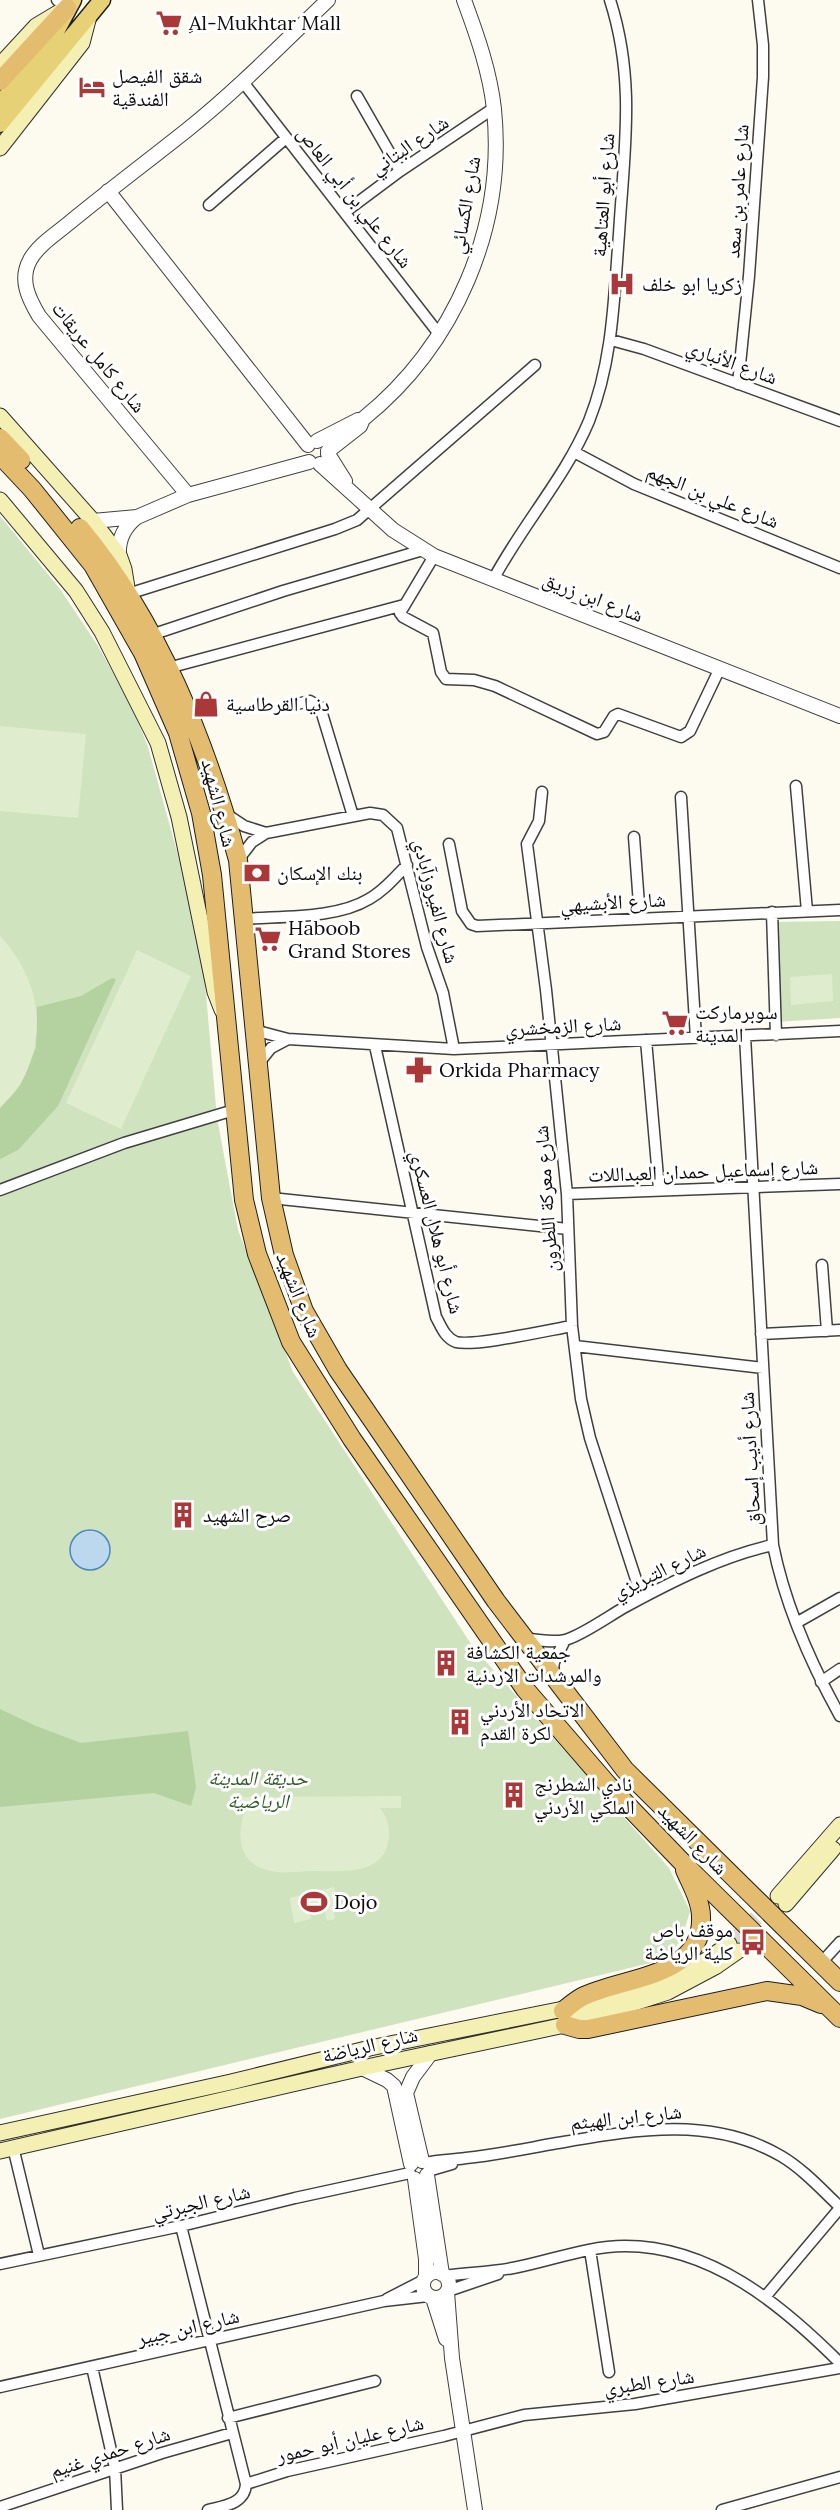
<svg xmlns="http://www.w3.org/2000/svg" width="840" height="2510" font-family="Lora,'Noto Naskh Arabic',serif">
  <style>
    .green { fill: #cfe3be }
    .forest { fill: #b3d29f }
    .pitch { fill: #e0ecce }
    .water { fill: #bbd8ee; stroke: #4b89bb; stroke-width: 1.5 }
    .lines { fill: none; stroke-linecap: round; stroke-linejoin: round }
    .secondary-tunnel { stroke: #d9d7ce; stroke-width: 15; stroke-dasharray: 15 8; stroke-linecap: butt }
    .minor-casing { stroke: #404040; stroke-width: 13 }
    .tertiary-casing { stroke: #404040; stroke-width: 16 }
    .secondary-casing { stroke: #2f2f2f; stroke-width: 17 }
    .primary-casing { stroke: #1e1e1e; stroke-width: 19 }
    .trunk-casing { stroke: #1e1e1e; stroke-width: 20 }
    .minor { stroke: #fff; stroke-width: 10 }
    .tertiary { stroke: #fff; stroke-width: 14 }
    .secondary { stroke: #f4f0b3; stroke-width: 15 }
    .primary { stroke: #e6d176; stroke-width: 16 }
    .trunk { stroke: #e4bc70; stroke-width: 18 }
    .labels { text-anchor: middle; stroke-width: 6; stroke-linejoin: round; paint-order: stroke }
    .poi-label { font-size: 20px; fill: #0d0d0d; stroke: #fff; text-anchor: start }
    .street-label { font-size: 20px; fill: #0d0d0d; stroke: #fff }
    .park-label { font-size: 20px; font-style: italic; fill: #2f5c26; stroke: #fff }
  </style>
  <rect width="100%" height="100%" fill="#fdfbf0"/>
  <path class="green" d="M0,516l60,73 38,57 34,61 16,40 53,191 16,180 21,112 55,142 180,275 196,221 21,43 -8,27 -15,21 -667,160z
    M840,921v97l-65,4 -5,-100z"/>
  <path class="forest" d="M112,978l4,1 -58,127 -40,44 -18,9v-51l20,-23 16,-37 1,-41 44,-11z
    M0,1709l36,17 45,17 107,-12 8,56 -5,19 -37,-13 -154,14z"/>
  <path class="pitch" d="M0,726l86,8 -8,84 -78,-7z
    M0,936c39,42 49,96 21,147 -5,9 -14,17 -21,25z
    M137,950l54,26 -70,153 -55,-26z
    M832,974l1,27 -42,4 -1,-28z
    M401,1796v12h-21c8,11 11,21 8,35 -7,33 -49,28 -75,28 -13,0 -29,3 -42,0 -33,-6 -35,-35 -26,-62h-13l1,-12z
    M334,1887l6,23 -6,1 1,8 -8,2 -3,-12 2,-1 -1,-3 -16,5 2,9 -17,4 -4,-25z"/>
  <path class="water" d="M70 1550a20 20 0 1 1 40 0a20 20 0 1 1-40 0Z"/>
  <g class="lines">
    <path class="secondary-tunnel" d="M729,1944l45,-43"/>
    <g class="minor-casing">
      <path id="minor" d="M57,0l10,8
        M243,82l196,252
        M357,96l43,75
        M209,205l77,-67
        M345,212l55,-41 94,-63
        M611,340l33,9 196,72
        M738,384l11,-108 14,-199v-32l-5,-45
        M574,452l60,32 206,84
        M434,556l-34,57 3,4 30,16 8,39 5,7 28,1 21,6 102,48 7,-2 10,-16 4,-2 63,23 9,-6 30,-63
        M493,580c29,-55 72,-102 96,-159 24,-60 25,-124 30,-187 5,-83 17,-153 -9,-234
        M128,594l207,-65 22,-9 178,-155
        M151,635l132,-44 140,-41
        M168,668l236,-63
        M288,706l22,-5 10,6 33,109
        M796,786l11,125
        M542,792l-3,29 -12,23 19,146 21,204 5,132 9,73 9,39 52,160
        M681,797l15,241
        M226,814l18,12 22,7
        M634,837l6,81
        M449,844l13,67 9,13 6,2 363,-16
        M238,860l14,-18 14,-9 104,-20 13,2 14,13 30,119 16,46 11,56
        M772,912l4,123
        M244,919c38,-3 92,0 125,-20 15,-8 26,-22 38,-34
        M254,1030l34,9 166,10 386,-18
        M745,1036l28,509c12,60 37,117 67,171
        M646,1040l13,149
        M375,1046l61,271c5,9 9,21 20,25 18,5 93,-12 116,-16
        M259,1063l12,-15 17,-9
        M0,1190l124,-47 110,-33
        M567,1194l273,-10
        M271,1198l297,31
        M822,1265l5,66
        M761,1334l79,-4
        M575,1346l188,22
        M796,1623l44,-25
        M523,1638c13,2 29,5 42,2 16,-4 44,-24 60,-33 46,-25 97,-51 148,-62
        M552,1676l2,-14 11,-22
        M821,1682l19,-13
        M821,1963l19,-21
        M13,2147l26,108
        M425,2163c14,-3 28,-3 41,-5 29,-3 58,-9 86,-14 77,-13 157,-30 229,12 22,13 40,33 59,51
        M428,2171l24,-7
        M181,2226l65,258c-1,20 -22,22 -38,26
        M590,2250l19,122
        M0,2264l181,-38 114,-28 115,-25
        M445,2276c23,-3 46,-4 68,-8 37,-7 74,-22 112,-22 86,0 157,59 215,117
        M448,2291l50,-17
        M765,2297l75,-89
        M387,2299l37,-19
        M92,2367l23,101 2,42
        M0,2387l384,-86 44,-5
        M228,2418l147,-37
        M246,2484l41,-13 157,-35 80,-21 111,-11 205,-36
        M0,2507l162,-54 70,-20
        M722,2510l118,-33"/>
    </g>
    <g class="tertiary-casing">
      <path id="tertiary" d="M108,191l200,254
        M317,441l41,-21
        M328,451l32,-25 3,-7c92,-74 143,-192 131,-310 -4,-37 -17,-74 -30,-109
        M328,454l17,27
        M320,464l73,66 41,26 406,160
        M188,495l-149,-179c-10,-17 -20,-36 -9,-56 8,-15 26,-26 39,-37 39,-32 79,-62 118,-93 50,-40 95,-86 141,-130
        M93,521l44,-4 51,-22 121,-33
        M119,555c-1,-16 5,-28 18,-38
        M362,2068l25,12 7,6 17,78
        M422,2161l-16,-68 7,-16 18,-24
        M427,2175l15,99
        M415,2179l11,80v18
        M423 2285a13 13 0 1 1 26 0a13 13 0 1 1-26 0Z
        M447,2292l5,66 23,152
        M433,2298l13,41"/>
    </g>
    <g class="secondary-casing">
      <path id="secondary" d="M0,65l36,-39 25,-15
        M0,148l82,-105 7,-27
        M0,416l93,105 26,34 5,14 4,25
        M0,500l76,91 26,41 56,111 21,74 36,175 7,18
        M778,1896l62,-71
        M786,1904l47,-55
        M0,2133l231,-51 139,-34 238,-48 55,-17 45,-24 21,-15
        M0,2151l362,-83 203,-43 103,-33 47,-25 23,-16"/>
    </g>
    <g class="primary-casing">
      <path id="primary" d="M0,104l51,-63 22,-41
        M0,124l102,-124"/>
    </g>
    <g class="trunk-casing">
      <path id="trunk" d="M0,81l67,-73
        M0,438l21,22
        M0,455l32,34 61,76 50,88 35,80 23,80 11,62 32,325 13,54 34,88 61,97 173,250 83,96 74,77 158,156
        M80,528c79,95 126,214 158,332l33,338 13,57 20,56 34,59 158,231 129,169 215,212
        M563,2011c6,-5 12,-10 19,-14 39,-20 122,-19 119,-80 0,-16 -10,-33 -16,-47
        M565,2025l14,4h9l179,-38 35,5 19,8"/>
    </g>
    <use href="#minor" class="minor"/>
    <use href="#tertiary" class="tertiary"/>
    <use href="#secondary" class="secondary"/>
    <use href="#primary" class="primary"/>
    <use href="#trunk" class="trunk"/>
  </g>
  <defs>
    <g id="supermarket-bare" transform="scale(2.07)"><path d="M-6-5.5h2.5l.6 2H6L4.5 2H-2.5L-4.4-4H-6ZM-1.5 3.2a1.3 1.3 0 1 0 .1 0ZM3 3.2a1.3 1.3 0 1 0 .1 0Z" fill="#ab3838" stroke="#fff" stroke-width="2.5" paint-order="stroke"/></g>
    <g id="hotel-bare" transform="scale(2.07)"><path d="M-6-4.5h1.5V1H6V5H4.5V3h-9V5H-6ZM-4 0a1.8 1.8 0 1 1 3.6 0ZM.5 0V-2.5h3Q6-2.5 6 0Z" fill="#ab3838" stroke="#fff" stroke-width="2.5" paint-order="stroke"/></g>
    <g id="hospital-bare" transform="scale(2.07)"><path d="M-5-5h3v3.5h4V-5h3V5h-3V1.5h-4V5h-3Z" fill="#ab3838" stroke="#fff" stroke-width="2.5" paint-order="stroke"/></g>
    <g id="shop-bare" transform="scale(2.07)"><path d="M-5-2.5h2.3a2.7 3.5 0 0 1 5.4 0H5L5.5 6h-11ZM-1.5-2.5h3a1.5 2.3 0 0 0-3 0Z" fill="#ab3838" stroke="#fff" stroke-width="2.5" paint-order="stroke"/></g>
    <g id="bank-bare" transform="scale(2.07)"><path d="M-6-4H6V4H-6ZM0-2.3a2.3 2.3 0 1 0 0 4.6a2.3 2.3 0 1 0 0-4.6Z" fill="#ab3838" stroke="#fff" stroke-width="2.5" paint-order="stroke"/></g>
    <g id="pharmacy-bare" transform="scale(2.07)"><path d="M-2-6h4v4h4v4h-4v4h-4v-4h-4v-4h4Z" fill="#ab3838" stroke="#fff" stroke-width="2.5" paint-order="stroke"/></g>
    <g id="building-bare" transform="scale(2.07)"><path d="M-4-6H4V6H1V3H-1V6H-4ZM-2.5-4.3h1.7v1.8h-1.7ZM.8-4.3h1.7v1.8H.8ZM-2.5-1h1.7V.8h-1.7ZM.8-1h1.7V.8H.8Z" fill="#ab3838" stroke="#fff" stroke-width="2.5" paint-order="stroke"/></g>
    <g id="stadium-bare" transform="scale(2.07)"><path d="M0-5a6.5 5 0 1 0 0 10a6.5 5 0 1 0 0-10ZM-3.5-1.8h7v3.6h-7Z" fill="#ab3838" stroke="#fff" stroke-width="2.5" paint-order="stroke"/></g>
    <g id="bus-bare" transform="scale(2.07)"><path d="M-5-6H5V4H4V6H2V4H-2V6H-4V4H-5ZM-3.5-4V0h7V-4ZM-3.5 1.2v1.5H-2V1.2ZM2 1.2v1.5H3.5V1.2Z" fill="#ab3838" stroke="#fff" stroke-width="2.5" paint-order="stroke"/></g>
  </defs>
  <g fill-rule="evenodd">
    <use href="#supermarket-bare" x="169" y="23"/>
    <use href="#hotel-bare" x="92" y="87"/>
    <use href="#hospital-bare" x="622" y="284"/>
    <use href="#shop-bare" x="206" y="704"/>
    <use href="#bank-bare" x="257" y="873"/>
    <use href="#supermarket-bare" x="268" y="939"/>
    <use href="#supermarket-bare" x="675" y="1023"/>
    <use href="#pharmacy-bare" x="419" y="1070"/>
    <use href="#building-bare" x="183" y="1515"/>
    <use href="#building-bare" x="446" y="1663"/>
    <use href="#building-bare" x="460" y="1722"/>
    <use href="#building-bare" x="514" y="1795"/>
    <use href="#stadium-bare" x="314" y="1902"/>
    <use href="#bus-bare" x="753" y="1942"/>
  </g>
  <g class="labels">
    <g class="poi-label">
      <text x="189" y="30">ِAl-Mukhtar Mall</text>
      <text x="112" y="83">شقق الفيصل<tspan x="112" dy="23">الفندقية</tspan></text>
      <text x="642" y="291">زكريا ابو خلف</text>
      <text x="226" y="711">دنيا القرطاسية</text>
      <text x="277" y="880">بنك الإسكان</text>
      <text x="288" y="935">Haboob<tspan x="288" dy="23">Grand Stores</tspan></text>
      <text x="695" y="1019">سوبرماركت<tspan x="695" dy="23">المدينة</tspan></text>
      <text x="439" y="1077">Orkida Pharmacy</text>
      <text x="203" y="1522">صرح الشهيد</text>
      <text x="466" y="1659">جمعية الكشافة<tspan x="466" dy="23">والمرشدات الاردنية</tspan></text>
      <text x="480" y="1717">الاتحاد الأردني<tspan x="480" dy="23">لكرة القدم</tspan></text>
      <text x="534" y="1791">نادي الشطرنج<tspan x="534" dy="23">الملكي الأردني</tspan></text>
      <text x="334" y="1909">Dojo</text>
      <text x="733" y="1937" text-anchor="end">موقف باص<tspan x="733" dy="23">كلية الرياضة</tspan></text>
    </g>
    <g class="street-label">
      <text transform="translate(409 145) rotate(-34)" y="7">شارع البتاني</text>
      <text transform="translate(737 191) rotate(-86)" y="7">شارع عامر بن سعد</text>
      <text transform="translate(603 195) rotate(-86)" y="7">شارع أبو العتاهية</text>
      <text transform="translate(355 197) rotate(52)" y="7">شارع علي بن أبي العاص</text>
      <text transform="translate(465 205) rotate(-80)" y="7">شارع الكسائي</text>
      <text transform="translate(99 357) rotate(51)" y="7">شارع كامل عريقات</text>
      <text transform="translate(732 362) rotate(20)" y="7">شارع الأنباري</text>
      <text transform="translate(713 496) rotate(22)" y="7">شارع علي بن الجهم</text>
      <text transform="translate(593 597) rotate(21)" y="7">شارع ابن زريق</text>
      <text transform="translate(219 803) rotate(76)" y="7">شارع الشهيد</text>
      <text transform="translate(436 901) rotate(75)" y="7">شارع الفيروزآبادي</text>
      <text transform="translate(613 902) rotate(-3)" y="7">شارع الأبشيهي</text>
      <text transform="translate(563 1026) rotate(-3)" y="7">شارع الزمخشري</text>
      <text transform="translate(703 1171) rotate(-2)" y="7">شارع إسماعيل حمدان العبداللات</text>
      <text transform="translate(546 1199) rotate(-94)" y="7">شارع معركة اللطرون</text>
      <text transform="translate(437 1232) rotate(76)" y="7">شارع أبو هلال العسكري</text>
      <text transform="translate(299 1295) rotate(68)" y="7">شارع الشهيد</text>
      <text transform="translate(750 1459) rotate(-93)" y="7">شارع أديب إسحاق</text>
      <text transform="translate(659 1571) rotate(-26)" y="7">شارع التبريزي</text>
      <text transform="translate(693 1839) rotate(46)" y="7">شارع الشهيد</text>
      <text transform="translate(370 2045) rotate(-13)" y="7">شارع الرياضة</text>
      <text transform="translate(626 2117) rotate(-6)" y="7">شارع ابن الهيثم</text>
      <text transform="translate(201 2202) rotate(-13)" y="7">شارع الجبرتي</text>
      <text transform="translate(188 2327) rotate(-13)" y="7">شارع ابن جبير</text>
      <text transform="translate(649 2382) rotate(-8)" y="7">شارع الطبري</text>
      <text transform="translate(350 2439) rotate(-13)" y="7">شارع عليان أبو حمور</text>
      <text transform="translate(110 2452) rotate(-18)" y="7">شارع حمدي غنيم</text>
    </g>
    <g class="park-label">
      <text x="258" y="1785">حديقة المدينة<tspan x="258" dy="23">الرياضية</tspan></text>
    </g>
  </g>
</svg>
